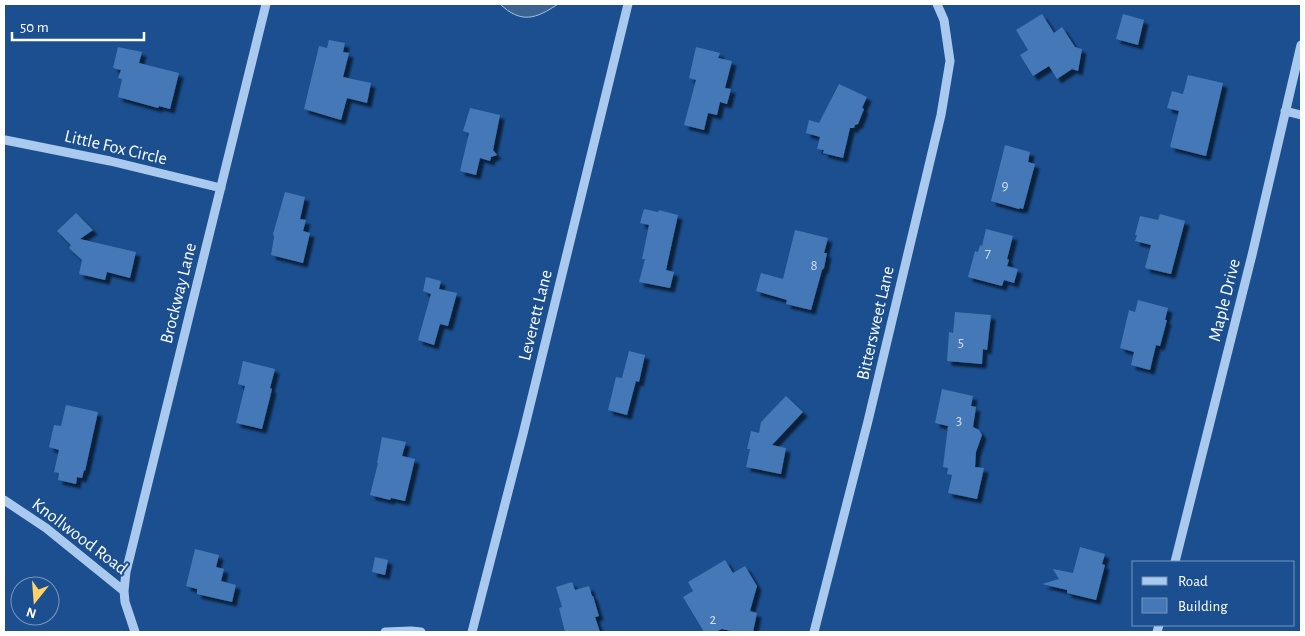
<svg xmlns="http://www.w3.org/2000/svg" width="1305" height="636" font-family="'Alegreya Sans',sans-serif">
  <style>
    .water { fill: #3c6290; stroke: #9cc4f0 }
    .building { fill: #4478b7; filter: url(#shadow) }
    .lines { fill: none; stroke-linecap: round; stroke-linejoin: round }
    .minor { stroke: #a9c9ee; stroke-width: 9 }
    .labels { text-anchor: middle; stroke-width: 4; stroke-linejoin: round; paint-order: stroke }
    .number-label { font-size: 15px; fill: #d0dded }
    .street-label { font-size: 18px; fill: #fff; stroke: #1b4f8f }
  </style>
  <defs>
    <filter id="shadow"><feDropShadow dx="4.5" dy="4.5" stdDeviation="1" flood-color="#0009"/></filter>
  </defs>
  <rect width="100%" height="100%" fill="#1b4f8f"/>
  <path class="water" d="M500,4h58c-22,15 -37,20 -58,0z"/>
  <path class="building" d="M1042,14l12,19 8,-6 13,20 7,2 -4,22 -6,-2 -15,10 -8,-13 -16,10 -13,-21 8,-5 -12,-20z
    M1123,14l21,6 -6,25 -22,-6z
    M329,40l16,3 -2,9 6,1 -6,24 28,6 -4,20 -20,-5 -6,22 -37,-11 15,-63 8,2z
    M118,47l24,5 -3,11 40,10 -9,36 -11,-3 -1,2 -40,-11 4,-18 -4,-1 3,-8 -8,-2z
    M696,47l24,6 -2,5 14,3 -7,27 6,1 -4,15 -7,-2 -3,13 -9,-2 -4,17 -20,-5 12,-45 -7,-2z
    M1188,75l35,8 -17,73 -36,-9 9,-36 -12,-3 5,-17 11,3z
    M839,84l28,13 -5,11 2,1 -6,15 -3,1 -1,3h-4l-7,30 -20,-5 1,-3 -7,-1 3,-12 -14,-4 3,-13 10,3z
    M470,108l30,7 -7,35 4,5 -6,2 -1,4 -10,-3 -4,17 -16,-4 9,-38 -6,-2z
    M1005,145l25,7 -2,10 7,2 -12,45 -3,-1 -1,1 -28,-8z
    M285,192l20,5 -5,22 6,1 -3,11 7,2 -7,30 -32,-8 3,-18 -1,-3z
    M644,209l14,3 1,-2 19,5 -12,55 8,2 -4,16 -31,-6 6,-23h-3l7,-34 -9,-2z
    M76,213l17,17 -13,9 56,13 -6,26 -23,-6 -2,8 -26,-6 3,-14 -13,-12 2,-3 -14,-14z
    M1160,214l25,7 -14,53 -26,-6 6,-23 -16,-4 2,-6h-2l5,-19 18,4z
    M986,229l27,7 -6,23 2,1 -2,6 11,3 -4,14 -10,-3 -2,6 -34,-9 7,-26 3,1 2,-7 2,1z
    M795,230l33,8 -4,15h3l-3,15 -2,2 -11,40 -25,-6 1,-4 -31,-9 5,-18 22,6z
    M426,277l15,4 -2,8 18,4 -9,33 -8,-2 -6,21 -16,-5 13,-46 -8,-3z
    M1138,300l30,8 -3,12h2l-7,26 -4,-1 -6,25 -19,-5 3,-13 -14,-4 9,-38 6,2z
    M955,312l36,3 -4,35 -4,-1 -1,15 -35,-3 2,-29 4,1z
    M629,351l16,4 -6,27 -3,-1 -9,34 -19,-5 8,-33 6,1z
    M243,361l32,8 -5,19 2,1 -10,40 -26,-6 9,-37 -7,-2z
    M942,389l31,7 -2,10 5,1 -3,20 6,3 3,5 -6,17 -1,15 9,1 -7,31 -29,-6 4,-18 -5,-1 1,-6 -5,-1 5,-41 -13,-3z
    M786,396l17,16 -31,33 14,3 -5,26 -35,-7 4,-18h-3l4,-18 8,2 2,-11z
    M66,405l32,7 -13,59 -1,-1 -2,8 -5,-1 -1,7 -18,-4 1,-7 -5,-1 5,-22 -10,-3 5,-22 7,1z
    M382,437l24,5 -4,14 13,3 -10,42 -14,-3 -1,2 -20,-5 8,-32h-1z
    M1080,547l25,7 -3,10 3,1 -9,35 -29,-7v-3l-25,-6 17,-5 -6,-10 20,4z
    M195,549l24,6 -3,12 8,2 -3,12 15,4 -4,17 -35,-8v-5l-11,-3z
    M375,557l13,3 -3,15 -13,-3z
    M725,560l8,13 12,-7 12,20 -7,25 7,2 -4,19h-17l-14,-3 -7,3h-11l-21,-35 10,-6 -5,-9z
    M572,582l3,8 14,-4 3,10h1l6,20 -4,1 5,15h-35l-6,-24 3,-1 -6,-20z"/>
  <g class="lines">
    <path class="minor" d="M1285,111l16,4
      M5,140l105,21 111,27
      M4,500l42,28 78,63 1,11 10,30
      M1175,562l77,-307 49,-210
      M124,591l2,-19 140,-568
      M385,632l26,-1 10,1
      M472,632l51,-198 105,-430
      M814,632l54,-211 73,-306 9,-54 -6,-41 -7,-16
      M1157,632l2,-7"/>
  </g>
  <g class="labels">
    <g class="number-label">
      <text x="1005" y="190">9</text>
      <text x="988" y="258">7</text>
      <text x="814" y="270">8</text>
      <text x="961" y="347">5</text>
      <text x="959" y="425">3</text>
      <text x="713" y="624">2</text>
    </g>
    <g class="street-label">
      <text transform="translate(116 147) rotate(13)" y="6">Little Fox Circle</text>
      <text transform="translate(178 293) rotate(-76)" y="6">Brockway Lane</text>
      <text transform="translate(1224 300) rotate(-76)" y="6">Maple Drive</text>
      <text transform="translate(535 315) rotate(-76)" y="6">Leverett Lane</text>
      <text transform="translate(875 323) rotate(-77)" y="6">Bittersweet Lane</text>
      <text transform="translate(80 536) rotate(37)" y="6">Knollwood Road</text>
    </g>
  </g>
  <rect width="1305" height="636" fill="none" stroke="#ffffff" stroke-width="10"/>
  <rect x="1132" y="561" width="162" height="65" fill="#1b4f8f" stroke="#7695bc"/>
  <rect x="1142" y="577" width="25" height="8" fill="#a9c9ee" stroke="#7695bc"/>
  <text x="1178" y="586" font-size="15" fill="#ffffff">Road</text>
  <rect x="1142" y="598" width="25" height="15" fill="#4478b7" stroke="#7695bc"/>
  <text x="1178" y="611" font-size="15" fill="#ffffff">Building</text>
  <g transform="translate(35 601) rotate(197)"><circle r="24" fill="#1b4f8f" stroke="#7695bc"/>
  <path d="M0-4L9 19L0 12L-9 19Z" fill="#ffd166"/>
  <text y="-8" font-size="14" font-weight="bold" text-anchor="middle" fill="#ffffff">N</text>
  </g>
  <path d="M12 32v8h132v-8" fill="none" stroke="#ffffff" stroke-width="2.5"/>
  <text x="20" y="32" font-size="15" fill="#ffffff" stroke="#1b4f8f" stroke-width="4" paint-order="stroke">50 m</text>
</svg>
